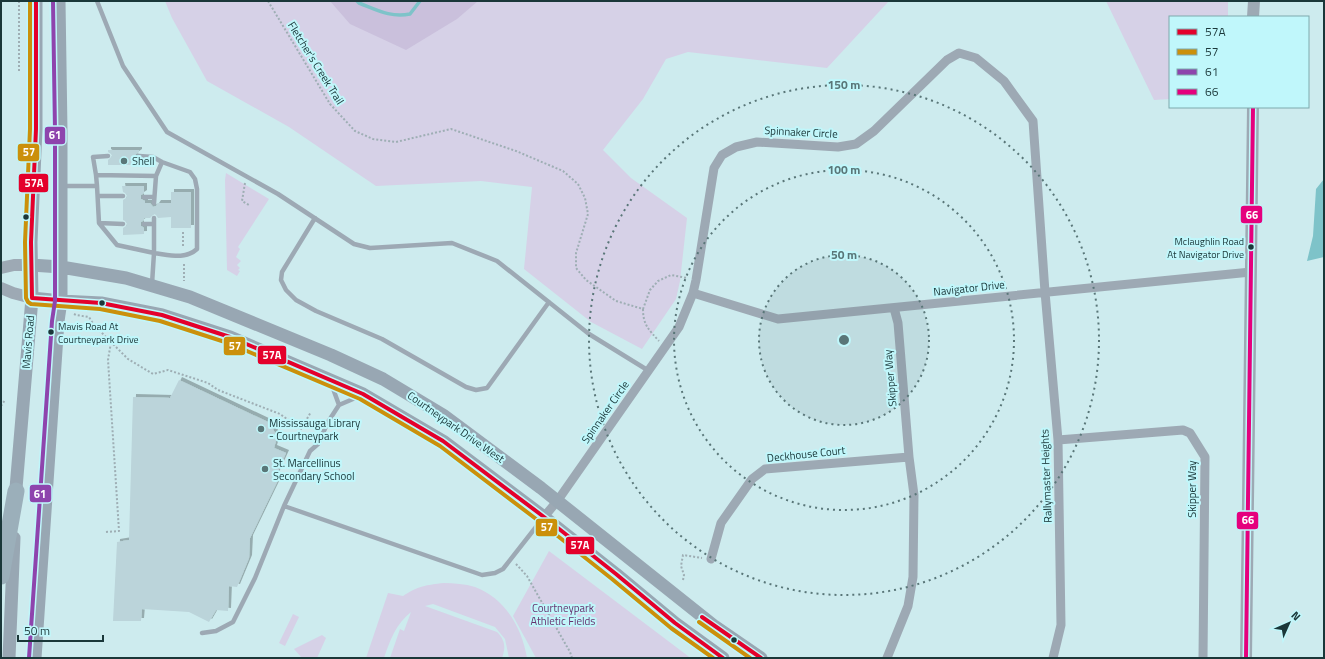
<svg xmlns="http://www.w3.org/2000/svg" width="1325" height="659" font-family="'Titillium Web',sans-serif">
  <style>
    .green { fill: #d6d1e7 }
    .forest { fill: #cac0dc }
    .water { fill: #7ec3c9 }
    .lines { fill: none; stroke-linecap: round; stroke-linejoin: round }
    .stream { stroke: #7ec3c9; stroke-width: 3.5 }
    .building { fill: #bbd4da; filter: url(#shadow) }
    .path { stroke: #9eaeb4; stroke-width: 2; stroke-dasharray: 2 2; stroke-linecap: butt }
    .service { stroke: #9da9b4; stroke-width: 4.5 }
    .minor { stroke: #9da9b4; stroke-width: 9 }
    .tertiary { stroke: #9da9b4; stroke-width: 12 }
    .secondary { stroke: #98a7b3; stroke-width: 13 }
    .motorway { stroke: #9bafba; stroke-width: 17 }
    .bus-1-casing { stroke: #c0f7fb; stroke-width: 7 }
    .bus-2-casing { stroke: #c0f7fb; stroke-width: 7 }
    .bus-3-casing { stroke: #c0f7fb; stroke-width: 7 }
    .bus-4-casing { stroke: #c0f7fb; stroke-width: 7 }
    .bus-1 { stroke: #e4002b; stroke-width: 4 }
    .bus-2 { stroke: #cb900b; stroke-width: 4 }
    .bus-3 { stroke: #8e44ad; stroke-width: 4 }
    .bus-4 { stroke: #e5007d; stroke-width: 4 }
    .ring { fill: none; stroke: #597678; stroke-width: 2; stroke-dasharray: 2 4 }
    .poi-dot { fill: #597678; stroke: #c0f7fb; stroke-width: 1.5 }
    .bus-dot { fill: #1a3739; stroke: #c0f7fb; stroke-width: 1.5 }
    .labels { text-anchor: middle; stroke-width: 4; stroke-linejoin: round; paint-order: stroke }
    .bus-label { font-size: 10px; fill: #1a3739; stroke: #c0f7fb; text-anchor: end }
    .street-label { font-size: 11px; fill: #1a3739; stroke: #c0f7fb }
    .poi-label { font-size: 11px; fill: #1a3739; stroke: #c0f7fb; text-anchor: start }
    .park-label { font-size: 11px; fill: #66326e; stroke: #c0f7fb }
    .centre { fill: #597678; stroke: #c0f7fb; stroke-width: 2 }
    .ring-label { font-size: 12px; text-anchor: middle; font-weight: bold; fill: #597678; stroke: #c0f7fb; stroke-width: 4; stroke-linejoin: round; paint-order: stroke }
    .line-badge { stroke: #c0f7fb; stroke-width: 1.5 }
    .badge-label { font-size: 11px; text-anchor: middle; font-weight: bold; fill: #fff }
  </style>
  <defs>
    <filter id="shadow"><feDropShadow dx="3" dy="-3" stdDeviation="0" flood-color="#0004"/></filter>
  </defs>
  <rect width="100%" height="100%" fill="#cdebee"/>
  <path class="green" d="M165,1h724l-62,67 -139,-16 -22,7 -23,40 -40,51 28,28 56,40 -7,63 -4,18 -34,50 -51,-27 -67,-53 8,-82 -51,-6 -105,5 -87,-59 -82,-46 -35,-63z
    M1106,1h122v16h-58v82l-16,1z
    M226,173l43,26 -31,48 2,2 -4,8 5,4 -4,4 3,3 -2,2 2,1 -3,5 -10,-6 -2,-90z
    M549,551l139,105 2,2h-154l-23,-42z
    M444,583c10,0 21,1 31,4 30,11 47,41 52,71h-18l-4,-19 -10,-12 -62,-23 -8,2 72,26c8,8 9,15 5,26h-112l10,-29 4,2 7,-19c-15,12 -21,28 -27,46h-18l22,-65 15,3c15,-10 23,-11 41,-13z
    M293,614l6,3 -14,29 -6,-3z
    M322,635l4,3 -9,20h-15l-8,-9z"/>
  <path class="forest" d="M330,1h148l-21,18 -51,31 -56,-26z"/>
  <path class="water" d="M1324,179v78l-17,4 6,-25 3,-47z"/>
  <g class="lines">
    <path class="stream" d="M357,1l2,2c18,7 32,15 51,11l10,-13"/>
  </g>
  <path class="building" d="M108,150h31v2l-3,2 -1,2 2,3 2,1v5h-31v-5l4,-4 -1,-2 -3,-2z
    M122,186h22v7l-3,2v4l4,2v2h5l3,4 3,-1 2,-3h13v-11h20v36h-20v-11l-13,1 -2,-3 -2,-1 -4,4h-6v2l-3,2v4l3,2v6l-21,1v-7l3,-2 1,-2 -2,-3 -2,-1v-20l3,-2 1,-2 -2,-3 -2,-1z
    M179,380l91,43 7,14 -3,11 12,5 -10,22 3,3 -29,60 -1,20 -12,29 -8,-1 -1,25 -12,-1 -7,12 -20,-10 -47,-3 -1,12h-28l4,-79 12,-2 4,-143 37,1z"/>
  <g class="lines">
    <path class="path" d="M268,1l62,103 25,27 18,8 23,3 55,-13 65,22 47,20 15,13 7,14 3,16 -12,39v15l10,12 30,21 27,8 7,-19 8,-9 13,-6 16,3
      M19,71v-70
      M245,183l-3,18 7,4
      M183,232v15
      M184,264v17
      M643,309c0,16 6,21 16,32
      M74,314l2,1 13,2 5,8 34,34 25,15 15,-4 40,13 10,7 62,24 21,15 10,-17
      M1,406l4,-6
      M106,532l13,-1 -11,-171 3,-18
      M516,564l11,12 43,76 2,6
      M683,580l1,-5 -3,-9 2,-11 19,3"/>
    <path class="service" d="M97,1l26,65 44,66 111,62 76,50 16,4 82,-5 45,18 92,73 60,37
      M139,156l14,1 9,5 28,10 5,7 2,10v60c-12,11 -27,6 -43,4v-35
      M96,175l-3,-18 15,-1
      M62,186h35l2,37 18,22 37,8 -2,31
      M97,186l-1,-11 60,1
      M98,196h25
      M144,197h10
      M154,203l2,-27 6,-14
      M315,218l-33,54 -1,8 5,10 10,10 20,11 66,28 84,48 10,3 11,-2 62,-86
      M99,223l24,1
      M144,224h10
      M331,383l8,22 21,-9
      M284,506l198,69 13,-2 8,-4 40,-51
      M202,633l14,-2 17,-9 22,-44 29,-72 26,-55 8,-7 10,-22 11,-17"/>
    <path class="minor" d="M693,293l85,26 473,-47
      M1058,440l125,-10 7,3 15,24 -2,201
      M544,517l14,-17 121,-173 14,-34 3,-13 18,-112 8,-13 14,-8 21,-5 81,5 18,-3 18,-13 73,-71 12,-7 17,5 28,23 29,40 12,171 13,148 3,185 -8,33
      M711,559l10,-36 31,-44 13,-10 144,-12
      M887,658l21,-52 5,-29 1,-82 -5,-38 -11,-134 -4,-15"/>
    <path class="tertiary" d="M1253,17l1,-16
      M1,268l13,-3h17
      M1,288l12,5 19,5
      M1246,658l7,-551"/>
    <path class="secondary" d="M31,265l30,2 65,11 64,19 141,58 52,24 60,36 98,73 172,137 48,33
      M32,298l29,3 40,2 61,12 68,22 133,57 80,47 101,76 72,57 59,49 48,35
      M15,500l17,-202 -1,-56 5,-113v-128
      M9,658l5,-120
      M35,658l23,-337 3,-20v-170l-2,-130"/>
    <path class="motorway" d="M1,576l15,-85"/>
    <g class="bus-1-casing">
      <path id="bus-1" d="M36,1v128l-5,113 1,56 69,5 61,12 68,22 133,57 80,47 101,76 72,57 59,49 48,35
        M702,617l59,41"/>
    </g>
    <g class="bus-2-casing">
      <path id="bus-2" d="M30,1v128l-5,113 1,56 2,4 3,2 69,5 60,12 68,22 132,56 80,47 100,76 72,57 59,49 42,30
        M699,622l51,36"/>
    </g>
    <g class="bus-3-casing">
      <path id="bus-3" d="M29,658l23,-337 3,-20v-170l-2,-130"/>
    </g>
    <g class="bus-4-casing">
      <path id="bus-4" d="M1246,658l7,-551"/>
    </g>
    <use href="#bus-1" class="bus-1"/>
    <use href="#bus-2" class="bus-2"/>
    <use href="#bus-3" class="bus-3"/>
    <use href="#bus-4" class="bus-4"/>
  </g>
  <circle cx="844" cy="340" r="85" fill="#597678" fill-opacity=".12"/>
  <g class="ring">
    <circle cx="844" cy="340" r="85"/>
    <circle cx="844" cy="340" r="170"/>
    <circle cx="844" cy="340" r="255"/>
  </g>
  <g class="poi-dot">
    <circle cx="124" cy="161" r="4"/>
    <circle cx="261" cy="429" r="4"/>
    <circle cx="265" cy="469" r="4"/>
  </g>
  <g class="bus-dot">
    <circle cx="26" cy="217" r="3.5"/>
    <circle cx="1251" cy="247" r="3.5"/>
    <circle cx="102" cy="303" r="3.5"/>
    <circle cx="51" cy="332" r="3.5"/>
    <circle cx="734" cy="640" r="3.5"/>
  </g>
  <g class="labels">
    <g class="bus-label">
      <text x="1244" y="245">Mclaughlin Road<tspan x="1244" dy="13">At Navigator Drive</tspan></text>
      <text x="58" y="330" text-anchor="start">Mavis Road At<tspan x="58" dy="13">Courtneypark Drive</tspan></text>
    </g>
    <g class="street-label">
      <text transform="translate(316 63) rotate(58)" y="4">Fletcher's Creek Trail</text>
      <text transform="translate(801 132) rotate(3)" y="4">Spinnaker Circle</text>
      <text transform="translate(969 288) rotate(-6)" y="4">Navigator Drive</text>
      <text transform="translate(28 342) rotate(-85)" y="4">Mavis Road</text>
      <text transform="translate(890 378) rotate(-95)" y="4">Skipper Way</text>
      <text transform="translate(605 412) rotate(-55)" y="4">Spinnaker Circle</text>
      <text transform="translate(456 427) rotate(35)" y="4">Courtneypark Drive West</text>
      <text transform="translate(806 454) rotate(-6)" y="4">Deckhouse Court</text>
      <text transform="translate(1046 476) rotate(-92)" y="4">Rallymaster Heights</text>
      <text transform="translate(1192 489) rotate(-90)" y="4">Skipper Way</text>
    </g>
    <g class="poi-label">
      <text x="132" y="165">Shell</text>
      <text x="269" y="427">Mississauga Library<tspan x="269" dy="13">- Courtneypark</tspan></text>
      <text x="273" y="467">St. Marcellinus<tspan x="273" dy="13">Secondary School</tspan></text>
    </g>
    <g class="park-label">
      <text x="563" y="612">Courtneypark<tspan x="563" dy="13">Athletic Fields</tspan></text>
    </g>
  </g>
  <circle cx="844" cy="340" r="6" class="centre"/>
  <g class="ring-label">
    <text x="844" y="89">150 m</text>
    <text x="844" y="174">100 m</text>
    <text x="844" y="259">50 m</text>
  </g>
  <g class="line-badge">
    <rect x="44" y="126" width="22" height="19" rx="4" fill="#8e44ad"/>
    <rect x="17" y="143" width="23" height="19" rx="4" fill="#cb900b"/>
    <rect x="18" y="173" width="31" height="20" rx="4" fill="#e4002b"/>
    <rect x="1240" y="205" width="23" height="19" rx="4" fill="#e5007d"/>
    <rect x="223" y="336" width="23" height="20" rx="4" fill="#cb900b"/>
    <rect x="257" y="345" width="30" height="20" rx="4" fill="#e4002b"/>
    <rect x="29" y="484" width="23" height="19" rx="4" fill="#8e44ad"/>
    <rect x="1236" y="511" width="23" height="19" rx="4" fill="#e5007d"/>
    <rect x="535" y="518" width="23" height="19" rx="4" fill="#cb900b"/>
    <rect x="565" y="536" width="30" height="19" rx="4" fill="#e4002b"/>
  </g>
  <g class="badge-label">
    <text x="55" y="139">61</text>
    <text x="29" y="156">57</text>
    <text x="34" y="187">57A</text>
    <text x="1252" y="219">66</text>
    <text x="235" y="350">57</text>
    <text x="272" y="359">57A</text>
    <text x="40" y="498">61</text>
    <text x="1248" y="524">66</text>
    <text x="547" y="531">57</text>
    <text x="580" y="549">57A</text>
  </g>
  <rect width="1325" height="659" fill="none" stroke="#1a3739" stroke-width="4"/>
  <rect x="1169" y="16" width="140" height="92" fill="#c0f7fb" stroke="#7eaaad"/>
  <rect x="1177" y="29" width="20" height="6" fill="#e4002b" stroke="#7eaaad"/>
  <text x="1205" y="36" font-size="12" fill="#1a3739">57A</text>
  <rect x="1177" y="49" width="20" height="6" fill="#cb900b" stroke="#7eaaad"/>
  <text x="1205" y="56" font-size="12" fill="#1a3739">57</text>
  <rect x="1177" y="69" width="20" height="6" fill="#8e44ad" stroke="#7eaaad"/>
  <text x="1205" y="76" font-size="12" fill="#1a3739">61</text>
  <rect x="1177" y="89" width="20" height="6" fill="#e5007d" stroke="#7eaaad"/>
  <text x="1205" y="96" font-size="12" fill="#1a3739">66</text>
  <g transform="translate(1289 623) rotate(45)" stroke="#c0f7fb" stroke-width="3" paint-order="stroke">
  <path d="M0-3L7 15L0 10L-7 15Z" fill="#1a3739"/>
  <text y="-6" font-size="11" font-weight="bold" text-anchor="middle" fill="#1a3739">N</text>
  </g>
  <path d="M18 635v6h85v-6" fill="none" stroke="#1a3739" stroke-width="2"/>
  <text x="24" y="635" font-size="12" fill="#1a3739" stroke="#c0f7fb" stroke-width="3" paint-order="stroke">50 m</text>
</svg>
